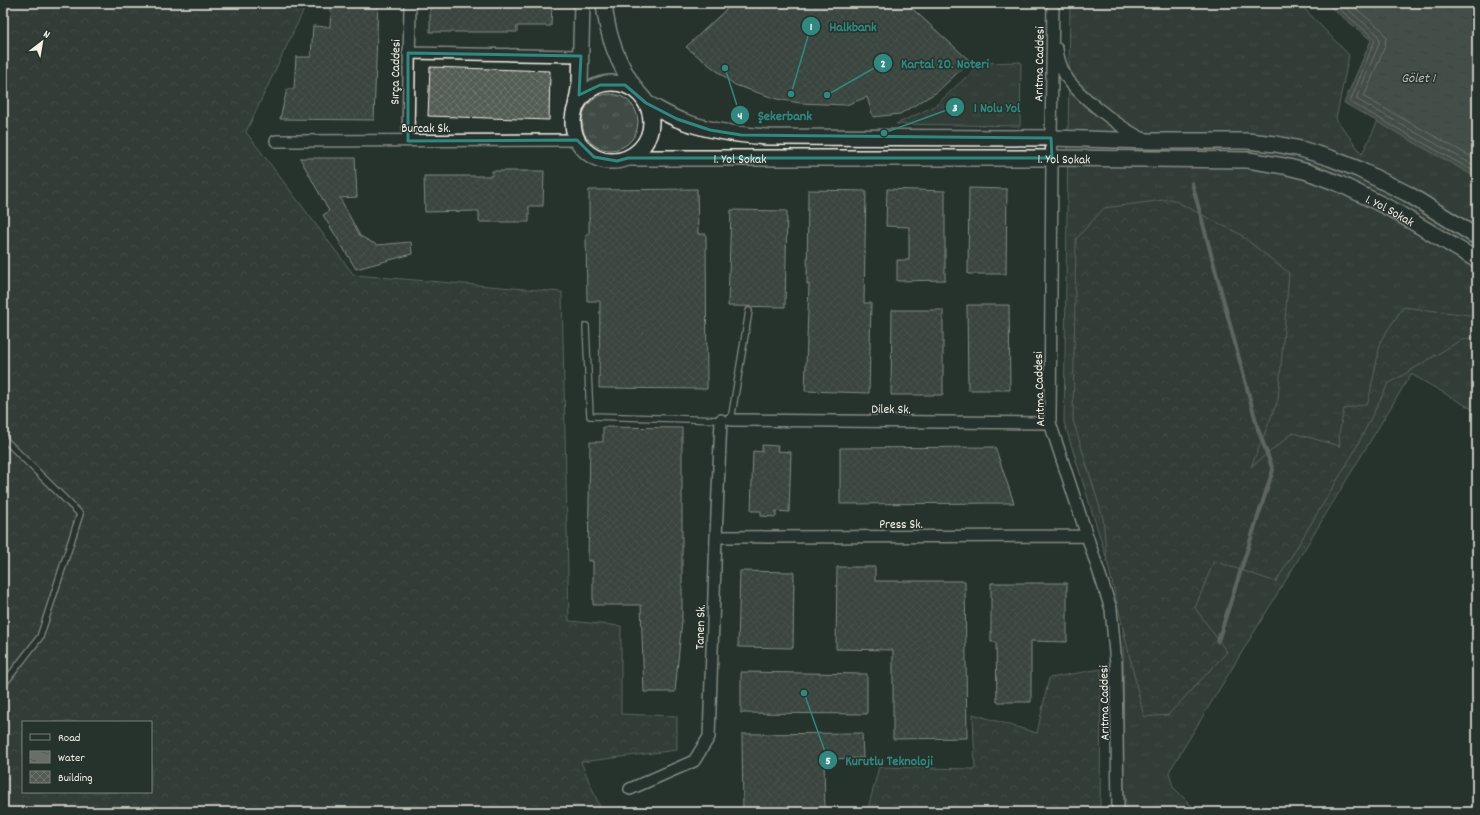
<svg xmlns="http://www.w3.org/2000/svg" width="1480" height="815" font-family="Dekko,sans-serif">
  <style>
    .grass { fill: url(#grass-tufts); stroke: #9a9e96 }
    .forest { fill: url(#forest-crowns); stroke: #9a9e96; fill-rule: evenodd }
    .water { fill: url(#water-ripples); stroke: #9fa39b }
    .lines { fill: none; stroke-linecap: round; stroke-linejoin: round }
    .shore { stroke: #bcbdb5; stroke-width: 1 }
    .stream { stroke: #9fa39b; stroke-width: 4 }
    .building { fill: url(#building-cross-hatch); stroke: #f4f1e8 }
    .service-casing { stroke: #f4f1e8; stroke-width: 8 }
    .minor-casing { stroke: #f4f1e8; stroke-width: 14 }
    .secondary-casing { stroke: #f4f1e8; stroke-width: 18 }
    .service { stroke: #26332d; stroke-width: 5.5 }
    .minor { stroke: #26332d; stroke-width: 11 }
    .secondary { stroke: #26332d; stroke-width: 15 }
    .marked { fill: none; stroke: #318880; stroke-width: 3; stroke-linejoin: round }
    .labels { text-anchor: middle; stroke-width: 3; stroke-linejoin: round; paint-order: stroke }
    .street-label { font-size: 13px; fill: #f4f1e8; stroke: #26332d }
    .water-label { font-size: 14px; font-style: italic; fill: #bcbdb5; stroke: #26332d }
    .leader { fill: none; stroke: #318880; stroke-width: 1.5 }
    .callout-dot { fill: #318880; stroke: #26332d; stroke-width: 1.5 }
    .mark-label { font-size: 12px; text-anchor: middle; font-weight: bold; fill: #fff }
    .callout-label { font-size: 14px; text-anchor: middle; font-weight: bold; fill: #318880; stroke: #26332d; stroke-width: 3; stroke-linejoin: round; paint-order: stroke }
  </style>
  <defs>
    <pattern id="grass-tufts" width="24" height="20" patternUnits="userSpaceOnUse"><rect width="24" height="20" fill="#414b45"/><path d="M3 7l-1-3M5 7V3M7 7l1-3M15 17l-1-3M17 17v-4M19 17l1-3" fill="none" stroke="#5d6560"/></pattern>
    <pattern id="forest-crowns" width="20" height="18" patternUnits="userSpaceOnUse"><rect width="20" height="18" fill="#414b45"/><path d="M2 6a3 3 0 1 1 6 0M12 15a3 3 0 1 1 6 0" fill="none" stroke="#5d6560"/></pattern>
    <pattern id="water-ripples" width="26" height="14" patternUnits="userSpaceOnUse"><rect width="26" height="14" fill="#676f68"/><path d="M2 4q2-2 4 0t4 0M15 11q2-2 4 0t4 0" fill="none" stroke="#565a55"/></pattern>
    <pattern id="building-cross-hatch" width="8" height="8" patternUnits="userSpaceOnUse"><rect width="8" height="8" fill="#525c55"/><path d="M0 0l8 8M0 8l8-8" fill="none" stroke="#6c746d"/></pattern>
  </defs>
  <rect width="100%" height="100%" fill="#26332d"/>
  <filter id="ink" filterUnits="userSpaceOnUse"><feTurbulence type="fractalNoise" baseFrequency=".025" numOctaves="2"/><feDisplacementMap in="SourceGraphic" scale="8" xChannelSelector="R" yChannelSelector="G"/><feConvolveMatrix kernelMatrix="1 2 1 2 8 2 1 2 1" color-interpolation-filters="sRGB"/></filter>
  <g filter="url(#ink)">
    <path class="grass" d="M1070,3h229l50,52 -13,64 26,35 25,-52 90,61v63l-45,-26 45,28v184l-66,-38 -242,398 4,15 19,19 -4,6h-61l-3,-24 -1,-177 -59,-189z
      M1021,62l-1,64 -124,-2 39,-18 46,-43z
      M582 122a28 28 0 1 1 56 0a28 28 0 1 1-56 0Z"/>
    <path class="forest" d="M3,3h304l-61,129 108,143 208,17 7,329 52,5v88l56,2v34l-96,12 21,50h-599zM23,722h128v70h-128z
      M1171,199l67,34 51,40 -11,127 -27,67 42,-34 47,13 -1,-12 5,-25 24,-6 13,-63 22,-33 74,9v21l-16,3 -73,44 -34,68 -78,130 -62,-21 -19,47 32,44 -59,63 -24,2 -37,-156 -4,-43 -30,-98 3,-181 28,-31z
      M1101,669l-1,143h-233l12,-45 96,2 -2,-55 64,19 12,-55z"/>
    <path class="water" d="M1325,3h152v175l-133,-75 27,-63z"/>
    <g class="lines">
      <path class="shore" d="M1332,3l41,34 2,3 -25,62 127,71
        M1340,3l36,30 3,5v6l-23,55 121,68
        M1349,3l33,27 4,8 -1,8 -21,51 113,63"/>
      <path class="stream" d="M1192,183l66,246 15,41 -55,171"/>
    </g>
    <path class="building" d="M331,3h47l-4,117 -94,-1 7,-30h7l2,-32h15l2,-31 17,1z
      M430,3h122l-1,23h-34v6h-87z
      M733,3h173l64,58 -33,31 -37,22 -27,3 -6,-20 -21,8 -46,-2 -23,-4 -42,-14 -49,-38z
      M430,67l120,4 -1,49 -121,-4z
      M300,158h55l2,39 -17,1 20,38 17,9 34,-3 1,12 -56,15 -33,-54 6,-4z
      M492,171h52l-1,35h-14v16h-50v-11l-54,1 -1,-36h68z
      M969,188l38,1 -1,85h-38z
      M697,189l1,45h8l1,155 -108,-1 1,-87h-13l-1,-67h3v-44z
      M887,189l58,2v89l-48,1v-21h12v-33l-23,-1z
      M808,190l58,1 -2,112h7l-2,90 -64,-2 4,-107h-2z
      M731,210l56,1 -2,96 -57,-1z
      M967,305h42l1,85h-42z
      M892,310h51v85h-52z
      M603,427l79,1v192l-7,72h-31l-3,-87h-48v-44h-5l2,-119h13z
      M762,445l16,1 -1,5 14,1 -2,60 -13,-1v6l-15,-1v-5h-10l2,-60 9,1z
      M995,447l19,56 -174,1v-56z
      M837,567h38v14h90l2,157 -74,1v-89l-57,-1z
      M740,571l54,1 -1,76 -55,-1z
      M991,583h76v59l-36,-1v61h-34l-1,-60h-5z
      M741,672l126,2v40l-126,-1z
      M862,733l1,25 -39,1 1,53h-82l-1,-78z"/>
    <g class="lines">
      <g class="service-casing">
        <path id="service" d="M586,326l4,90 132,4
          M731,420l18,-109
          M3,438l77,76 -40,123 -37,48"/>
      </g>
      <g class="minor-casing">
        <path id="minor" d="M1053,3l-2,135 1,20 -2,265 61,186 5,55 2,148
          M1057,49c1,9 4,18 8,26 12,20 58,55 79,64
          M408,53l173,3
          M276,141l301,-1
          M408,141l2,-138
          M731,420l319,3
          M716,537l371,-1
          M630,789l64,-28 15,-24 7,-200 5,-117"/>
      </g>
      <g class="secondary-casing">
        <g id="secondary">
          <path d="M604,3c3,33 14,62 33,88"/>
          <circle cx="612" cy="122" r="39"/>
          <path d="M646,103c10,5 20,11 31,16 29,12 60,16 91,18l283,1 98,3h98l29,3 25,5 29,9 28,11 50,25 69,43"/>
          <path d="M576,106l4,-23 2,-80"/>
          <path id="s1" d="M628,158h424l196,2 36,6 24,6 32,12 51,25 86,51"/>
        </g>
      </g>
      <use href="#service" class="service"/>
      <use href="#minor" class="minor"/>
      <use href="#secondary" class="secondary"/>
    </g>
  </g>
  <path d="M0 0H1480V815H0ZM408,53l173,3 -2,39 21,-10h25l21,18 31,16 33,11 31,5 310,3 1,20h-424l-11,3 -23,-4 -17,-17 -169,1z" fill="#26332d" fill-opacity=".55" fill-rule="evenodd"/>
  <path class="marked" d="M408,53l173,3 -2,39 21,-10h25l21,18 31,16 33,11 31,5 310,3 1,20h-424l-11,3 -23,-4 -17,-17 -169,1z"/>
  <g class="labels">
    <g class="street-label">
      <text transform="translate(1038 64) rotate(-89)" y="5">Arıtma Caddesi</text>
      <text transform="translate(394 72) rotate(-89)" y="5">Sırça Caddesi</text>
      <text x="426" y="132">Burcak Sk.</text>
      <text dy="5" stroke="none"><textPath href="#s1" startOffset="112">1. Yol Sokak</textPath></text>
      <text dy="5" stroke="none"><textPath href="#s1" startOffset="436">1. Yol Sokak</textPath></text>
      <text dy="5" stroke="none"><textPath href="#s1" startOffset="772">1. Yol Sokak</textPath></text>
      <text transform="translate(1038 389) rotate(-92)" y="5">Arıtma Caddesi</text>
      <text transform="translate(891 408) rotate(1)" y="5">Dilek Sk.</text>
      <text x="901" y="528">Press Sk.</text>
      <text transform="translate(699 627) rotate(-88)" y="5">Tanen Sk.</text>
      <text transform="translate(1103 703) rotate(-91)" y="5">Arıtma Caddesi</text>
    </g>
    <g class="water-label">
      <text x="1418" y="82">Gölet 1</text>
    </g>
  </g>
  <path class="leader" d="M791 94L811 26M827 95L883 63M884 133L955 107M725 68L740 115M804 693L828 760"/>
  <g class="callout-dot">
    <circle cx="791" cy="94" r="4"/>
    <circle cx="827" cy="95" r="4"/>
    <circle cx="884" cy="133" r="4"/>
    <circle cx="725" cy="68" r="4"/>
    <circle cx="804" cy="693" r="4"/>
    <circle cx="811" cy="26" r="10"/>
    <circle cx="883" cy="63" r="10"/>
    <circle cx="955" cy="107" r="10"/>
    <circle cx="740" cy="115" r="10"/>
    <circle cx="828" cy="760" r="10"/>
  </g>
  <g class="mark-label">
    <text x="811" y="30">1</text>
    <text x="883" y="67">2</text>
    <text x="955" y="111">3</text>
    <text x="740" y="119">4</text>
    <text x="828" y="764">5</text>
  </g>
  <g class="callout-label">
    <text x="853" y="31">Halkbank</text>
    <text x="945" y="68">Kartal 20. Noteri</text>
    <text x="997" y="112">1 Nolu Yol</text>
    <text x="785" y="120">Şekerbank</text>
    <text x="889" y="765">Kurutlu Teknoloji</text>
  </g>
  <rect width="1480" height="815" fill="none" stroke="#26332d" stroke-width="16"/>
  <rect x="8" y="8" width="1464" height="799" fill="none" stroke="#f4f1e8" stroke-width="1.5" filter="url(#ink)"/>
  <rect x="22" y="721" width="130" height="72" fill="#26332d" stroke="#787f78"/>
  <rect x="30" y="734" width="20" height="6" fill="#26332d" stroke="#787f78"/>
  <text x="58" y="741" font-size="12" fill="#f4f1e8">Road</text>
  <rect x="30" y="751" width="20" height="12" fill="url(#water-ripples)" stroke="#787f78"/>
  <text x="58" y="761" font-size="12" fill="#f4f1e8">Water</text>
  <rect x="30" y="771" width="20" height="12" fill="url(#building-cross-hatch)" stroke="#787f78"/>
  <text x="58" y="781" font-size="12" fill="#f4f1e8">Building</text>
  <g transform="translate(42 42) rotate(31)" stroke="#26332d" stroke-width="3" paint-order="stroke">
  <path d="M0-3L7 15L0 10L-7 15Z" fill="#f4f1e8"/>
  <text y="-6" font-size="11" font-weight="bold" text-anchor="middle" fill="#f4f1e8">N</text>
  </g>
</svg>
